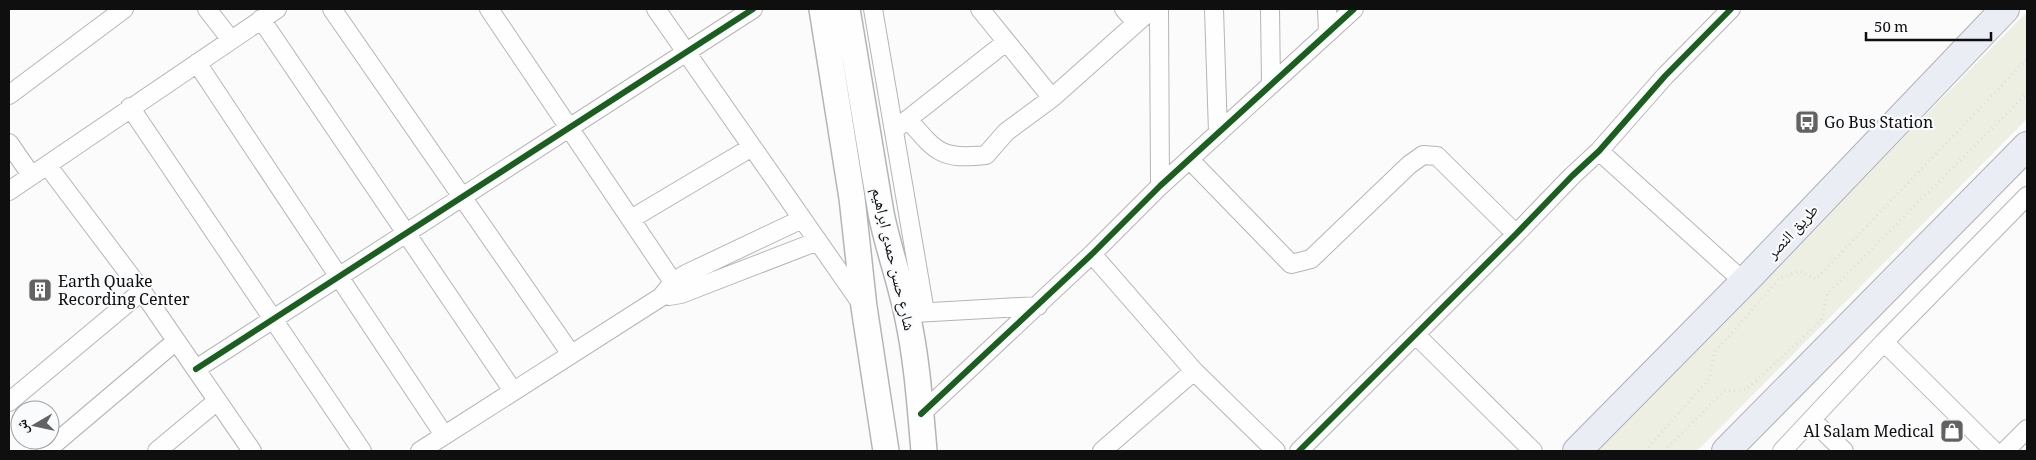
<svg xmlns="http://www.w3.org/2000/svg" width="2036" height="460" font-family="Georgia,'Noto Naskh Arabic',serif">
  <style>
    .green { fill: #ecefe1 }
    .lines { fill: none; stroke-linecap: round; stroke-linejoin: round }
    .minor-casing { stroke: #b5b5b5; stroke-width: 20 }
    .secondary-casing { stroke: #b5b5b5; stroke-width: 28 }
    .primary-casing { stroke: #adb0bc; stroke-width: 30 }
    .path { stroke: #dfdfe0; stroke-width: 3; stroke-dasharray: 1 4; stroke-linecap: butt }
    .minor { stroke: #fefeff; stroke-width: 18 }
    .secondary { stroke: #fefeff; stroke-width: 25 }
    .primary { stroke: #ebedf4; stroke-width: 28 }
    .cycleway-casing { stroke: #fafbfd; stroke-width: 9 }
    .cycleway { stroke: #1b5e20; stroke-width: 6 }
    .labels { text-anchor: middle; stroke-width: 4.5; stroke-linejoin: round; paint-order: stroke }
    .poi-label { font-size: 16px; fill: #0f0f10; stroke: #fafbfd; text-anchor: start }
    .street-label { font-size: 16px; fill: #0f0f10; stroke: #fafbfd }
  </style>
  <rect width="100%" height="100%" fill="#fbfbfc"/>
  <path class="green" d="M2027,12v107l-330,332h-103z"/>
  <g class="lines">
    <g class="minor-casing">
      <path id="minor" d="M207,9l24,31
        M332,9l239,345
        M489,9l192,285
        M656,9l207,297
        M873,9l52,303
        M980,9l72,89
        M1124,9l12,14
        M1159,9l1,177
        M1214,9l4,124
        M1270,9l1,76
        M1327,9l1,24
        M261,19l252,372
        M197,63l247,372
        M9,95l115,-86
        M130,107l232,344
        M908,119c28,33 33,41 78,36l20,-23 46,-34 100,-89
        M898,127l108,-85
        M9,143l22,32
        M1599,151l145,131
        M1190,160l101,104 20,-5 98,-94 14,-10 14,1 79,78
        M47,165l95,126 110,160
        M9,191l268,-182
        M631,219l121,-72
        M1092,254l102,117 82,80
        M669,296l12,-2 137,-53
        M914,313l124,-7
        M1416,335l117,116
        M1884,342l110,109
        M196,369l557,-360
        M9,402l133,-111
        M921,414l171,-160 68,-68 194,-177
        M1812,420l32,31
        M46,451l130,-110
        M157,451l60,-50
        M420,451l241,-154 12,-15 13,-8 116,-55
        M1102,451l92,-80
        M1299,451l217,-217 56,-58 27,-25 66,-75 66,-67
        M1782,451l102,-109 143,-146
        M2005,451l22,-22"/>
    </g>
    <g class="secondary-casing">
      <path id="secondary" d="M822,9l30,189 12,109 22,144
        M847,9l34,204c7,35 19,67 26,101 10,45 13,91 17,137"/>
    </g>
    <g class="primary-casing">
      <path id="primary" d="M1577,451l167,-169 261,-273
        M1726,451l301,-305"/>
    </g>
    <path class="path" d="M1645,451l65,-73 4,-25 66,-75 20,-7 16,8 211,-220
      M1664,451l60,-60 22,-1 75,-69 6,-27 200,-201"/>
    <use href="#minor" class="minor"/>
    <use href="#secondary" class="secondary"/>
    <use href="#primary" class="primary"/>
    <g class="cycleway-casing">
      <path id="cycleway" d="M196,369l557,-360
        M921,414l171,-160 68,-68 194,-177
        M1299,451l217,-217 56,-58 27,-25 66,-75 66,-67"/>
    </g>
    <use href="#cycleway" class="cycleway"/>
  </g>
  <defs>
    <g id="bus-square" transform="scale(1.25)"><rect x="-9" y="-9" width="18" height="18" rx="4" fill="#626263" stroke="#fafbfd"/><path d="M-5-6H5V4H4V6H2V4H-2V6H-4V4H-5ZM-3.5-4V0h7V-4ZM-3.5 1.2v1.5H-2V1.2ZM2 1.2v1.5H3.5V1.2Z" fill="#fff"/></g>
    <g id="building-square" transform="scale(1.25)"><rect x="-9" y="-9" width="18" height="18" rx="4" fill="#626263" stroke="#fafbfd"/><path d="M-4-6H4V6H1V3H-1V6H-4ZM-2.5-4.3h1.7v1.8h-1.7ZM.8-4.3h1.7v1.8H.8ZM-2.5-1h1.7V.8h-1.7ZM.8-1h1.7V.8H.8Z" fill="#fff"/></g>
    <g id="shop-square" transform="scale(1.25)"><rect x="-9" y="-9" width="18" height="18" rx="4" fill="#626263" stroke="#fafbfd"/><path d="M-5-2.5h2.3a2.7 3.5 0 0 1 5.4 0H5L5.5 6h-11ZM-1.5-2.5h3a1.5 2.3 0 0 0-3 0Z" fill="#fff"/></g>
  </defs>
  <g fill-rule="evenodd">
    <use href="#bus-square" x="1807" y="122"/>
    <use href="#building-square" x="40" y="290"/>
    <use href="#shop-square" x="1952" y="431"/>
  </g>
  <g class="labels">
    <g class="poi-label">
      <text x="1824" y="128">Go Bus Station</text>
      <text x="58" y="287">Earth Quake<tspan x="58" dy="18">Recording Center</tspan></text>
      <text x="1934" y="437" text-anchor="end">Al Salam Medical</text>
    </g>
    <g class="street-label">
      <text transform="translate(1792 231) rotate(-47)" y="6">طريق النصر</text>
      <text transform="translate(894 259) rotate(77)" y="6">شارع حسن حمدى ابراهيم</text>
    </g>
  </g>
  <rect width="2036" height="460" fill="none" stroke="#0f0f10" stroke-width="20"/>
  <g transform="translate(35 425) rotate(261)"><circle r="24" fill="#fafbfd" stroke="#9c9d9e"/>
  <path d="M0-4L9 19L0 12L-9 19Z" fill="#626263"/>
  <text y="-8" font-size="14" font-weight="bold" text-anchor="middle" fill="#0f0f10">ش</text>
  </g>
  <path d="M1866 32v8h125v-8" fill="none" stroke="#0f0f10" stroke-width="2.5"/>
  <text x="1874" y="32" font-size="15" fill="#0f0f10" stroke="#fafbfd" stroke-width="4" paint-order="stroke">50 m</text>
</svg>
